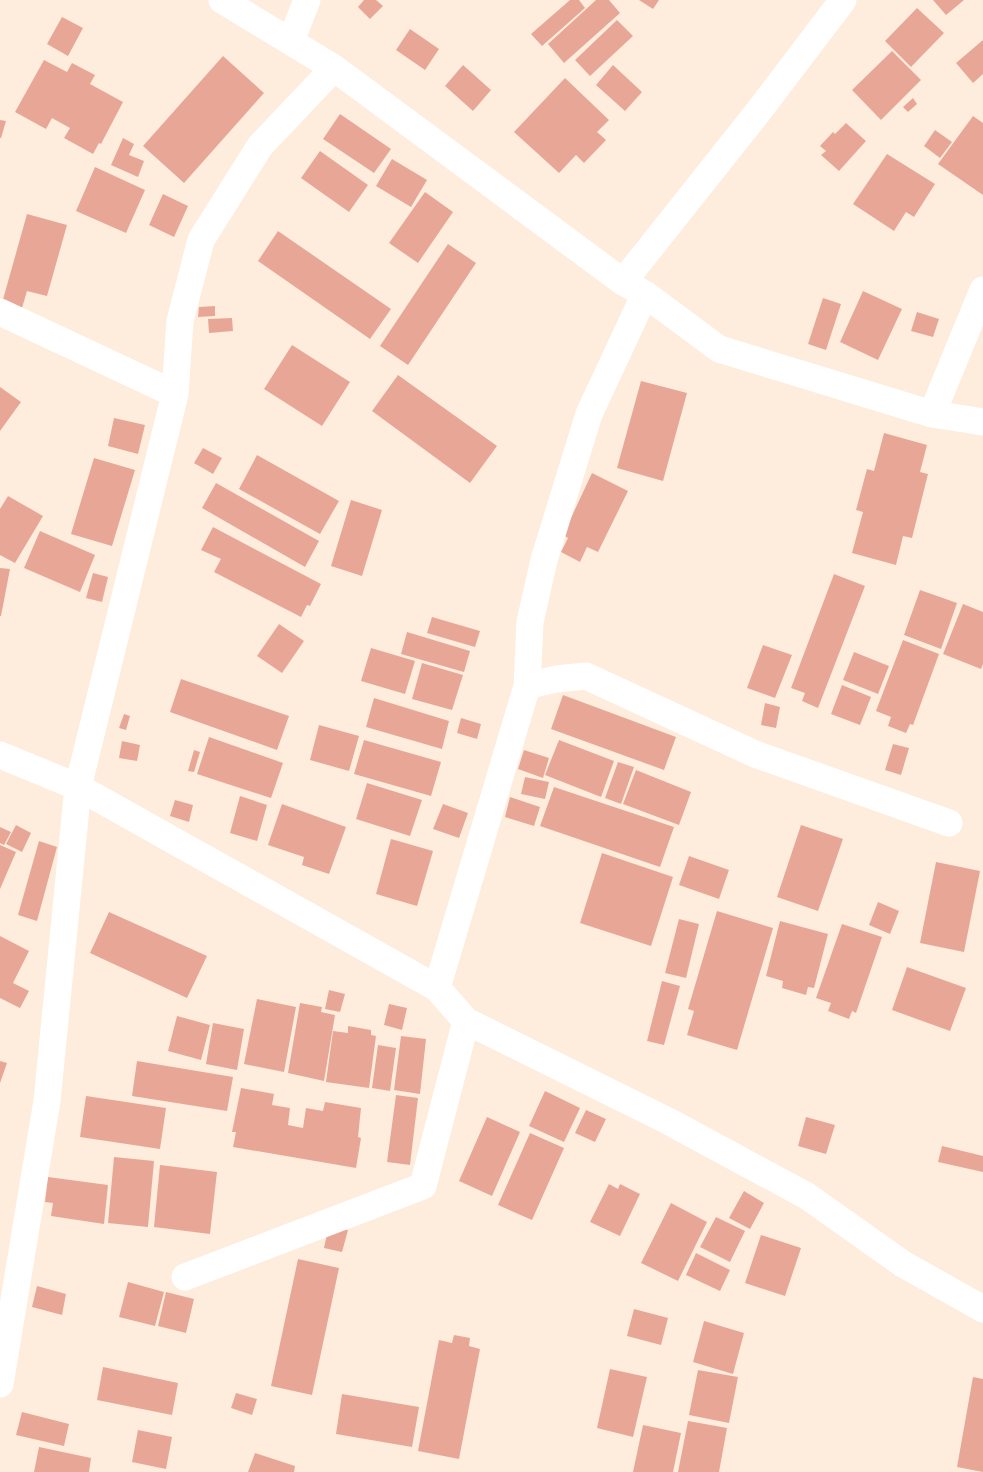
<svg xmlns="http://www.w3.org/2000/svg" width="983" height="1472" font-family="'Roboto Condensed',sans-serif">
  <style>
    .building { fill: #e8a796 }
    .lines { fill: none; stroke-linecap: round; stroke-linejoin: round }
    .minor { stroke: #fff; stroke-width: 27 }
  </style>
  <rect width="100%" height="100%" fill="#feeddd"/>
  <path class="building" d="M364,0h12l7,6 -13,13 -12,-12z
    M570,0h9l6,8 -43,38 -11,-12z
    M596,0h13l11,13 -56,50 -16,-19z
    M639,0h20l-6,9z
    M933,0h31l-18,15z
    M917,8l27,25 -33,34 -26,-26z
    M62,17l21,11 -15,28 -21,-12z
    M617,20l16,16 -43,40 -15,-16z
    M410,29l29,20 -14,21 -29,-20z
    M983,40v34l-10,9 -17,-20z
    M892,51l29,29 -40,40 -29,-30z
    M223,56l41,37 -80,90 -41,-37z
    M44,60l23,12 5,-9 23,12 -5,9 33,18 -22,42 -2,-1 -6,11 -29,-16 6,-10 -18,-10 -6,11 -31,-17z
    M463,65l28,25 -18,21 -28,-25z
    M613,65l29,27 -17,19 -29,-26z
    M565,78l44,42 -12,12 9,8 -22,23 -8,-8 -17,18 -45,-41z
    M913,98l4,6 -9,8 -5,-5z
    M340,114l51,35 -17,24 -51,-34z
    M973,116l10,7v72l-45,-31z
    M0,120l6,1 -5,17h-1z
    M846,123l20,18 -27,30 -18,-16 5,-4 -6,-5 13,-14 2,2z
    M935,130l17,12 -12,16 -16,-12z
    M123,138l11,6 -5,11 15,6 -6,16 -27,-12z
    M320,151l48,34 -19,27 -48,-34z
    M887,154l48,30 -21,33 -8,-5 -12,19 -41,-27z
    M392,159l35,21 -16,27 -35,-21z
    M95,167l50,23 -19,43 -50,-22z
    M425,192l28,20 -35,51 -29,-20z
    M163,194l25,12 -14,31 -25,-12z
    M27,214l40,11 -20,71 -20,-5 -5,17 -20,-5z
    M278,231l113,78 -21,30 -112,-78z
    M448,244l28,19 -68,102 -28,-19z
    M863,291l39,18 -24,51 -38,-18z
    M823,298l18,6 -15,46 -18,-6z
    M215,306v10l-17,1 1,-10z
    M917,312l22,7 -6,18 -22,-6z
    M232,318l1,13 -24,2 -1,-14z
    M292,345l58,37 -28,44 -58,-37z
    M398,375l99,71 -27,37 -98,-72z
    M641,381l46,12 -24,88 -46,-13z
    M0,387l21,15 -21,29z
    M114,418l31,7 -7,29 -30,-8z
    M884,433l43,12 -7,27 8,2 -16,64 -9,-2 -7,29 -44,-12 11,-41 -7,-2 11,-41 7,2z
    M203,448l19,10 -9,16 -19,-11z
    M257,455l82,46 -19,33 -81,-45z
    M94,458l41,12 -23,76 -41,-12z
    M592,473l36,18 -30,61 -11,-5 -7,15 -19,-10 7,-14 -5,-3z
    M216,483l103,58 -14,26 -103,-59z
    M8,496l35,20 -28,47 -15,-8v-46z
    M351,500l31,10 -20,66 -31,-10z
    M213,527l108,57 -11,22 -3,-1 -6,12 -87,-45 7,-13 -20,-9z
    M40,531l55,24 -15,37 -56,-24z
    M0,568l10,1 -9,47h-1z
    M93,573l15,4 -6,25 -16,-4z
    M834,574l31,12 -47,122 -16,-7 3,-8 -14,-5z
    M920,590l37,13 -16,46 -37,-14z
    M963,604l20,8v52l-2,5 -38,-15z
    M432,617l48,14 -5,16 -48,-14z
    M279,624l25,17 -22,32 -25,-17z
    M407,632l63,19 -6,21 -63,-18z
    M903,640l36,14 -26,71 -3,-1 -4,9 -18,-7 3,-9 -15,-6z
    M763,645l29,10 -17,43 -28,-10z
    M371,648l44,13 -10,33 -44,-13z
    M854,652l35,14 -11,28 -35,-14z
    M422,663l41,12 -11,35 -40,-11z
    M181,679l108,37 -12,34 -107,-38z
    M842,685l29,12 -11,28 -29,-11z
    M563,695l113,42 -12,33 -113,-41z
    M374,698l75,23 -7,28 -76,-22z
    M765,703l15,4 -4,21 -15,-3z
    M124,714l6,2 -4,14 -7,-2z
    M461,718l20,6 -4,15 -20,-6z
    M319,725l40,11 -10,35 -39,-11z
    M209,737l74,26 -12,35 -74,-24z
    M364,740l77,22 -10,34 -77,-22z
    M559,740l55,21 -13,36 -56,-22z
    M122,741l18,4 -3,16 -18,-3z
    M893,744l16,4 -8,27 -16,-5z
    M194,750l6,2 -6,20 -6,-1z
    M524,750l25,8 -6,20 -25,-9z
    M618,762l16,5 -13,37 -16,-6z
    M636,770l55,22 -12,33 -56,-21z
    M525,777l24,5 -4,17 -24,-5z
    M367,783l55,17 -12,36 -54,-17z
    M554,787l120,40 -14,40 -120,-41z
    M240,796l27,9 -10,36 -27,-8z
    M510,797l30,10 -6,19 -29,-9z
    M175,800l18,5 -4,17 -19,-6z
    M282,804l64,23 -17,47 -27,-9 2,-8 -36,-12z
    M443,804l25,9 -9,25 -26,-9z
    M16,825l15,8 -9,19 -16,-8z
    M801,825l42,14 -25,72 -41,-14z
    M0,827l11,5 -7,13 -4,-2z
    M391,839l42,12 -16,55 -41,-12z
    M39,841l18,6 -20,74 -19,-6z
    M0,845l16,7 -16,37z
    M602,853l71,24 -22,69 -71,-23z
    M689,856l40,14 -10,29 -40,-14z
    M936,862l44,9 -16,81 -44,-9z
    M878,902l21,9 -9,23 -21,-9z
    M717,911l56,17 -36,122 -50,-15 7,-24 -6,-2z
    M109,912l98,44 -20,42 -97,-45z
    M679,919l20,5 -13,54 -21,-5z
    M780,921l48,13 -14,54 -6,-1 -2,8 -24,-7 1,-7 -17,-5z
    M842,924l40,13 -26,76 -4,-2 -3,8 -21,-8 3,-8 -15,-5z
    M0,936l29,15 -16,32 16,8 -9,17 -20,-10z
    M907,967l59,21 -16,43 -58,-21z
    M662,981l18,5 -16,59 -17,-4z
    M329,990l16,4 -5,18 -15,-3z
    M257,999l39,8 -12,65 -40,-8z
    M300,1003l22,4 -1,5 14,3 -11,66 -36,-8z
    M389,1004l18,4 -5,22 -18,-5z
    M177,1016l33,9 -9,35 -33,-9z
    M213,1023l31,6 -7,41 -31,-6z
    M348,1026l23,4v5l5,1 -7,52 -43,-6 7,-51 15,2z
    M401,1036l25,3 -6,55 -26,-4z
    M378,1045l18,3 -6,43 -18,-3z
    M0,1061l7,2 -7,20z
    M137,1061l96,16 -6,34 -95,-15z
    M241,1088l33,6 -2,11 18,3 -2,17 15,3 3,-20 17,3 2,-9 36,6 -3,29 3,1 -5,30 -123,-21 3,-15h-4z
    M545,1091l35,17 -16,34 -35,-16z
    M396,1095l22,3 -8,67 -23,-3z
    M86,1096l80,12 -6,41 -80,-12z
    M586,1110l20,9 -11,23 -20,-9z
    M487,1117l33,15 -28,64 -33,-15z
    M806,1117l29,8 -9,29 -28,-8z
    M530,1133l34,15 -32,72 -34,-15z
    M942,1146l41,10v16l-45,-10z
    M114,1157l40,4 -6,66 -40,-4z
    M160,1165l57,7 -7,62 -56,-7z
    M48,1177l60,8 -4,39 -53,-8 2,-13 -8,-1z
    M609,1184l9,5 2,-5 20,10 -20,42 -30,-14z
    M744,1191l20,12 -14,26 -21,-11z
    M671,1203l36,19 -29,59 -37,-18z
    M716,1217l29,14 -15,31 -30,-15z
    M329,1225l19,5 -6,22 -18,-4z
    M761,1235l40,13 -16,48 -40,-13z
    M696,1253l34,17 -10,21 -34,-16z
    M298,1259l41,9 -27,127 -41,-9z
    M128,1282l36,10 -9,34 -36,-9z
    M37,1286l29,8 -4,21 -30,-8z
    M166,1292l28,7 -8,34 -28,-7z
    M634,1309l34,9 -7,27 -34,-9z
    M704,1321l40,12 -11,41 -40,-12z
    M454,1335l16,3 -1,8 11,3 -21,110 -41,-8 21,-111 13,3z
    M103,1367l75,16 -6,32 -75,-15z
    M610,1369l37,8 -14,60 -36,-9z
    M698,1370l40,7 -9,46 -40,-8z
    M973,1377l10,2v93l-26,-5z
    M236,1393l21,6 -5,16 -21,-7z
    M342,1394l77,13 -7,40 -76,-13z
    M22,1412l47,12 -5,22 -48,-11z
    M688,1421l39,7 -8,44h-41z
    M643,1425l38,8 -8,39h-40z
    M138,1430l34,7 -6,32 -34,-7z
    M39,1447l52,11 -2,14h-55z
    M255,1453l40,13 -1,6h-46z"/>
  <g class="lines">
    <path class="minor" d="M222,0l112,68 289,214 22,12 74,55 213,65 51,8
      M291,41l16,-41
      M623,282l135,-170 85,-112
      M645,294l-56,120 -45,146 -14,62 -3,64 -90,302 29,33 202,100 139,75 96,68 80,45
      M0,312l175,82
      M932,414l51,-124
      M527,686l29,-7 30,-3 169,78 194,69
      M0,755l78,32 359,201
      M185,1277l238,-91 43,-165
      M0,1384l47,-283 31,-314 97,-393 5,-73 21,-81 59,-94 74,-78"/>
  </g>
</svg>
